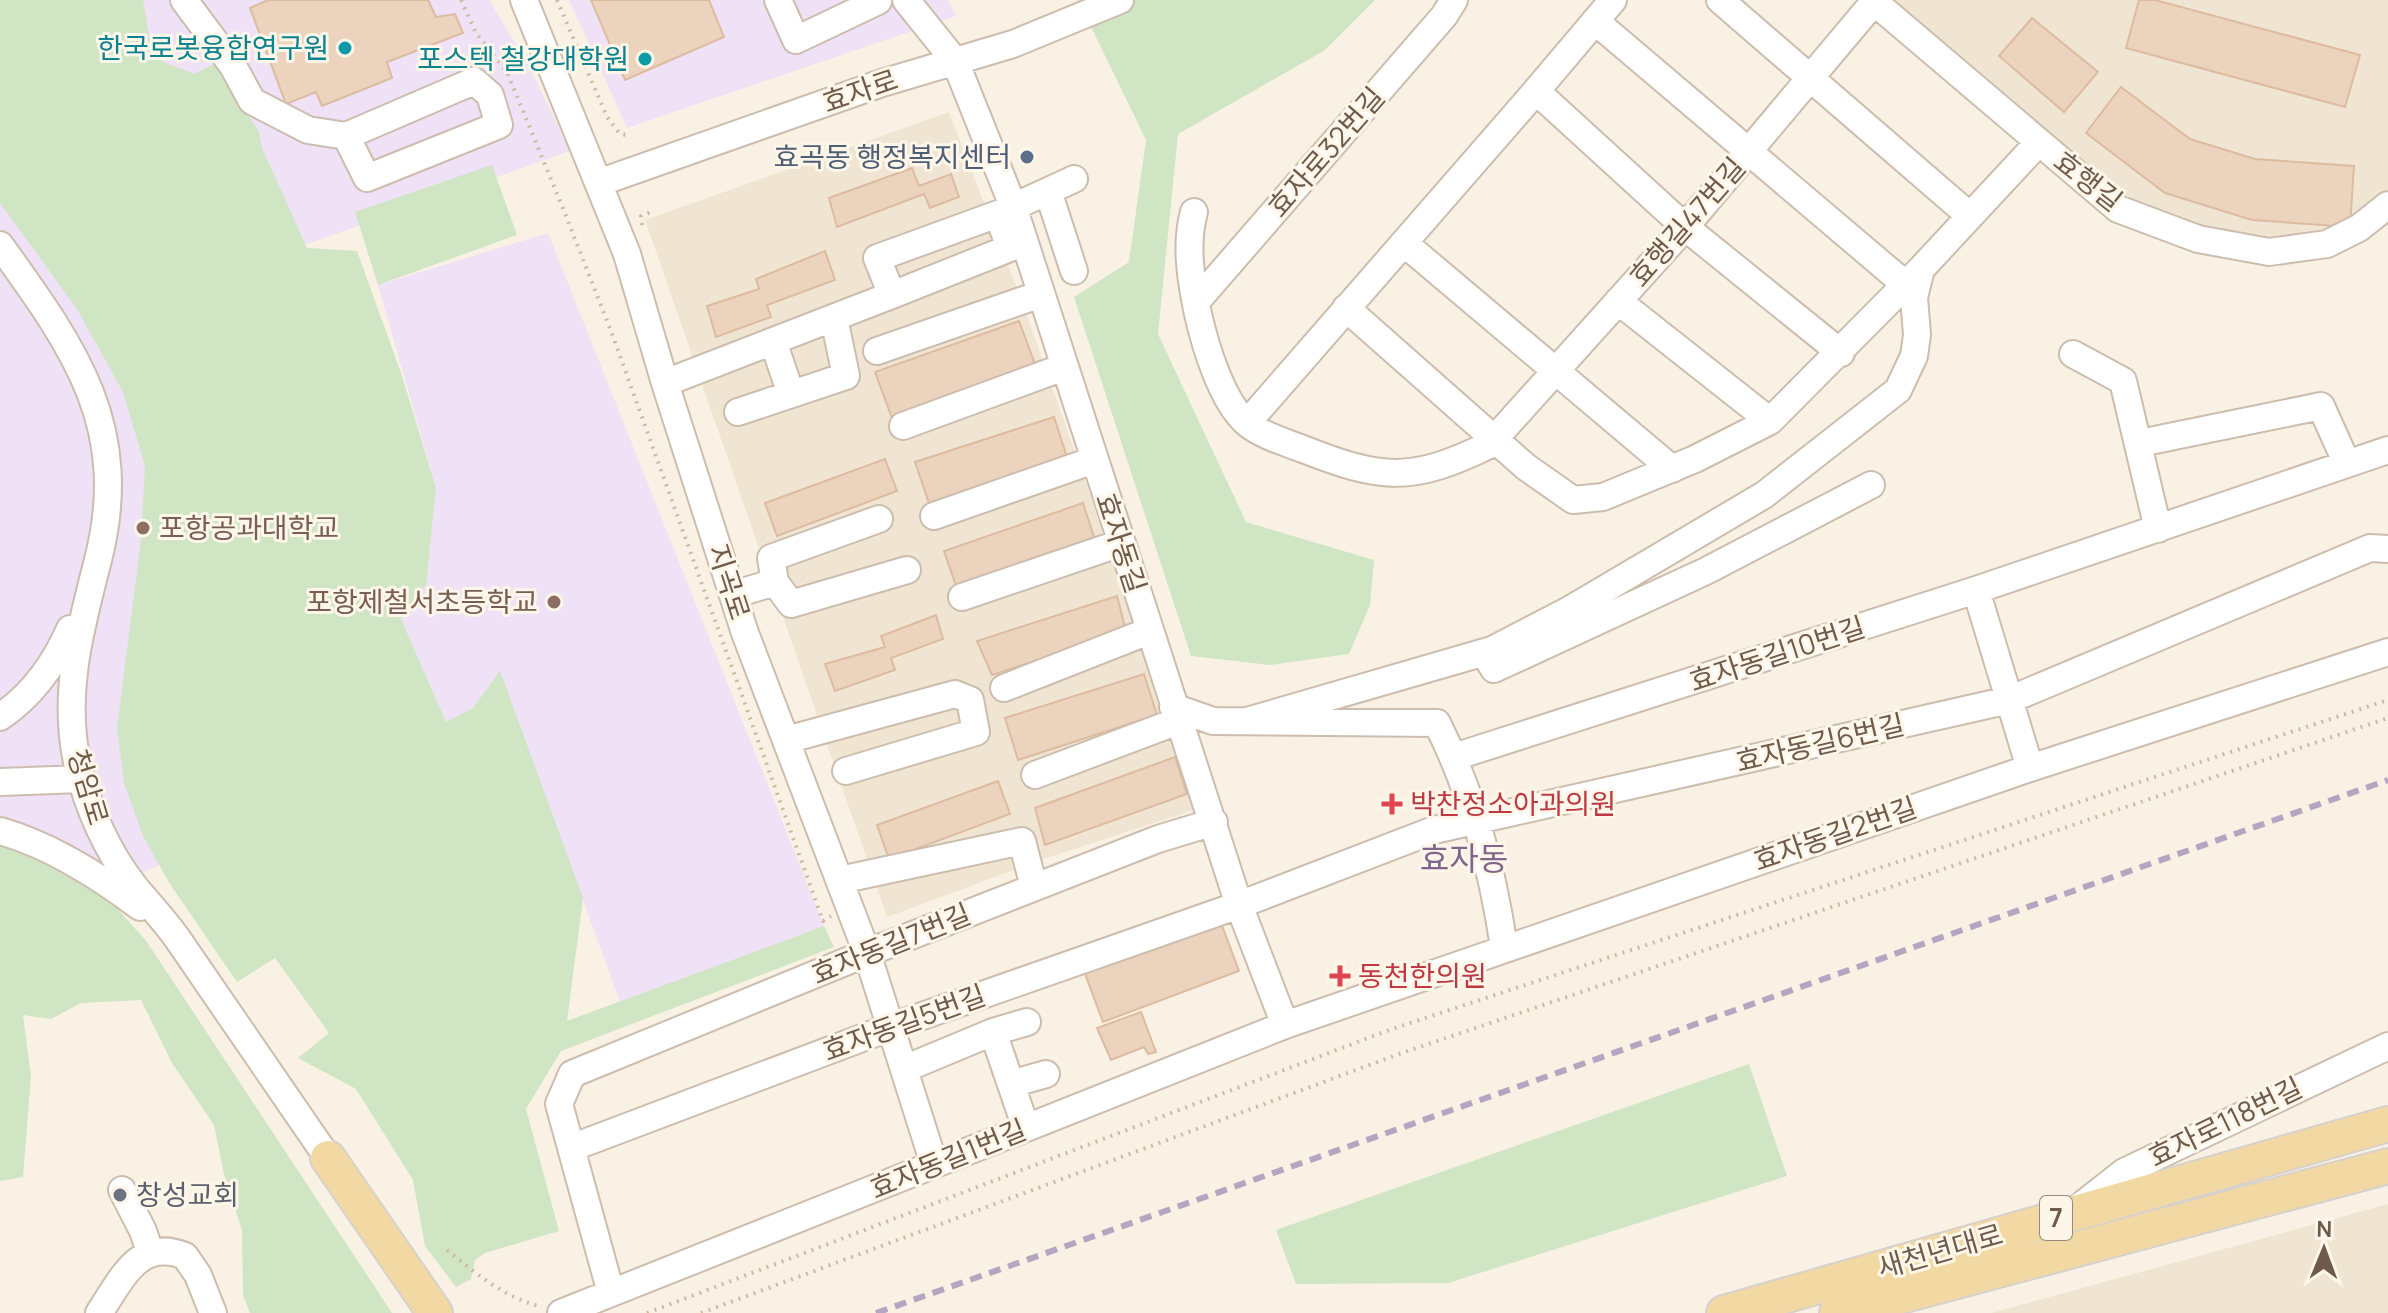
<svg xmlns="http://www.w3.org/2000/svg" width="2388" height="1313" font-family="Manrope,'Noto Sans KR',sans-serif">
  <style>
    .residential { fill: #f0e5d3 }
    .education { fill: #efe1f6 }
    .green { fill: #cfe5c4 }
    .building { fill: #ecd3be; stroke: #ddbba0; stroke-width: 2 }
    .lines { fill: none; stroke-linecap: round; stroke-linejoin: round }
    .minor-casing { stroke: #ccbdae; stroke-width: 30 }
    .major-casing { stroke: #d7d1cd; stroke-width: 38 }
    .path { stroke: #d0b7a2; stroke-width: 4; stroke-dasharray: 2 6; stroke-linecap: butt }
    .minor { stroke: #fff; stroke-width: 26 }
    .major { stroke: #f2d9a3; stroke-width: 34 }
    .rail { stroke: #b6a4c1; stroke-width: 6; stroke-dasharray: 12 8; stroke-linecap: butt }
    .culture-dot { fill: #0f9aa8; stroke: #fdf6e9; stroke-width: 3 }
    .service-dot { fill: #5c6f8a; stroke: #fdf6e9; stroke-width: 3 }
    .education-dot { fill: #8d6e63; stroke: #fdf6e9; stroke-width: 3 }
    .health-dot { fill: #e0444e; stroke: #fdf6e9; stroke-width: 3 }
    .worship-dot { fill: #6b7280; stroke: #fdf6e9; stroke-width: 3 }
    .labels { text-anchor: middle; stroke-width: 6; stroke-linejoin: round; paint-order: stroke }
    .shield { fill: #fdf6e9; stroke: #9a8a7b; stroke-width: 2 }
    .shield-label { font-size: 26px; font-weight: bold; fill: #6f5b4c }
    .culture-label { font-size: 28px; fill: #0d838f; stroke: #fdf6e9; text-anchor: end }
    .street-label { font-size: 28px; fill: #6f5b4c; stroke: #fdf6e9 }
    .service-label { font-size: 28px; fill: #4e5e75; stroke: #fdf6e9; text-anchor: end }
    .education-label { font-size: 28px; fill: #785e54; stroke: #fdf6e9; text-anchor: start }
    .health-label { font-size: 28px; fill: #be3a42; stroke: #fdf6e9; text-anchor: start }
    .worship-label { font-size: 28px; fill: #5b616d; stroke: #fdf6e9; text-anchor: start }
    .quarter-label { font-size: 32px; fill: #80658c; stroke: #fdf6e9 }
  </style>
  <rect width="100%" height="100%" fill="#f9f2e4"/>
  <path class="residential" d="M1872,0h516v205l-10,7 -109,40 -151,-43z
    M949,112l74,192 177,504 -159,52 -154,57 -242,-697z
    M2388,1204v109h-397l84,-23z"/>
  <path class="education" d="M0,0h489l40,66 41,85 -325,115 80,524 -325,147z
    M569,0h379l8,16 -329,112z
    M548,233l276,693 -204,76 -120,-330 -27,36 -27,14 -45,-103 25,-34 10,-97 -58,-203z"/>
  <path class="green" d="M0,0h143l6,37 14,25 31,12 22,-11 43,69 3,16 45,100 50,3 45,125 34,112 -10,97 -25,34 45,103 27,-14 27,-37 83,227 -16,123 257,-95 10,21 -273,104 -35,58 33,122 -74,22 -10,7 -4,19 -15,8 -31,-41 -12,-66 -57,-91 -58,-31 31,-25 -54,-75 -38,24 -67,-98 -27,-48 -19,-53 -7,-55 24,-188 4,-74 -22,-74 -46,-83 -77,-106z
    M1078,0h297l-50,50 -147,84 -20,200 88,188 128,38 -4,45 -21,49 -79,11 -79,-9 -117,-359 55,-35 17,-122z
    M492,165l25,70 -139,50 -23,-73z
    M0,846l10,1 95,48 42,47 245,371h-142l-7,-18 -1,-65 -18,-56 -10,-49 -42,-62 -31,-63 -60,3 -30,16 -28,-4 8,61 -8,101 -23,4z
    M1749,1064l38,112 -339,107 -152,1 -20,-54z"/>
  <path class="building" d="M268,0h160l8,17 19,-3 8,19 -76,29 5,16 -70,28 -6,-14 -30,12 -36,-96z
    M591,0h118l15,37 -99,43z
    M2139,0h16l205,55 -15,52 -219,-59z
    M2032,18l66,54 -34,40 -65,-56z
    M2121,87l69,52 65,20 99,7 -4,61 -98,-7 -87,-27 -79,-60z
    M912,168l7,18 32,-12 8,23 -29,11 -6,-14 -87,33 -8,-29z
    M825,251l10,29 -68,25 4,12 -55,20 -9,-31 52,-17 -3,-10z
    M1019,321l17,46 -144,51 -17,-46z
    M1054,417l14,43 -138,46 -15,-44z
    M885,459l12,32 -120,45 -12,-33z
    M1083,503l12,37 -139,46 -12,-35z
    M1117,596l9,35 -134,44 -15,-34z
    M936,615l7,24 -52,19 4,12 -60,21 -10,-27 60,-17 -4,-11z
    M1144,674l13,41 -139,45 -13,-42z
    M1175,757l12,37 -142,51 -10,-37z
    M998,781l12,33 -121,45 -12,-34z
    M1220,920l19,51 -136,51 -19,-51z
    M1141,1012l15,40 -8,2 -4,-7 -33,13 -14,-32z"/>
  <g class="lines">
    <g class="minor-casing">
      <path id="minor" d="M184,0l49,66 19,35 56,29 38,6 21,42 132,-53 -9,-30 -16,-14 -128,55
        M524,0l103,254 38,129 80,250 122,320 67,211
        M778,0l18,40 82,-39
        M906,0l49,61 58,145 226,699 46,120
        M1720,0l250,216
        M1872,0l246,209 80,30 71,13 58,-8 32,-16 29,-23
        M1595,21l311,264
        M1536,91l77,-91
        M601,182l281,-99 131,-39 107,-44
        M1048,191l26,80
        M1194,212c-9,32 -3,69 4,102 7,31 24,89 50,110 15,12 37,18 55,25 79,31 108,34 186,-4l196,-218 189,-225
        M1404,243l268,226
        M0,245c74,103 132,181 98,315 -17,67 -36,132 -21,202 10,44 30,90 58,125 14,17 29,33 42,51 50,74 101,147 151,220
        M892,295l118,-47 -11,-31
        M1618,301l152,120
        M1196,302l248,-286 10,-16
        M1346,308l180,159 47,33 30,-3 92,-38 75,-38 151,-152
        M773,341l18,53
        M877,351l164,-57
        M2073,354l50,27 35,148
        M665,383l227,-88 -15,-37 121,-44 76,-35
        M738,412l108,-36 -12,-58
        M1247,423l289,-332 149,136 156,126
        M903,426l161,-59
        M2140,443l181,-37 26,58
        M934,516l160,-56
        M775,582l-4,-24 108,-39
        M1976,590l54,178
        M733,595l42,-13 16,22 116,-34
        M962,597l159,-54
        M1484,653l10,16 212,-98 165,-86
        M1004,688l145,-57
        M1173,707l40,14 224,2c36,72 55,145 67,224
        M0,717c33,-22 54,-52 70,-88
        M1247,721l245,-71 79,-41 193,-114 134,-105 16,-34 3,-21 -3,-38 7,-28 118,-127
        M786,740l169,-46 15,6 6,32 -130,39
        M1454,757l522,-167 412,-140
        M1035,775l143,-54
        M0,782l81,-3
        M0,831c50,14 99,45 140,76
        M840,880l182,-39 12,46
        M993,1032l34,-10
        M904,1069l89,-37 33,96
        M1011,1084l35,-10
        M571,1148l320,-121 348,-122 195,-75 575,-130 361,-152 18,1
        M122,1190l21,41 7,21
        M2077,1209l47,-37 264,-126
        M611,1293l-52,-189 13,-30 295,-121 291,-114 56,-17
        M99,1313c22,-32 39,-76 86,-57l13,19 15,38
        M561,1313l724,-288 745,-257 358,-116"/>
    </g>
    <g class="major-casing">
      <path id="major" d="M328,1158l107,155
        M1724,1313l664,-189
        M1837,1313l551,-147"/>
    </g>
    <path class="path" d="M461,0l15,33 31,39 55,134 49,125 212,590 8,-5
      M557,0l50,117 13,17 8,1
      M642,225l-1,-9 10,-4
      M447,1250c29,23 56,47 92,56
      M647,1313l742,-283 999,-330
      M701,1313l698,-259 989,-336"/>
    <use href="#minor" class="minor"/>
    <use href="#major" class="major"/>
    <path class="rail" d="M876,1313l1512,-533"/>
  </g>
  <g class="culture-dot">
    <circle cx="345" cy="48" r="8"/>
    <circle cx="645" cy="59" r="8"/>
  </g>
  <circle class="service-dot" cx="1027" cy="157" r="8"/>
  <g class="education-dot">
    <circle cx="143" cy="528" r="8"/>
    <circle cx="554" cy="602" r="8"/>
  </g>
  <g class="health-dot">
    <path d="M1388 792h8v8h8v8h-8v8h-8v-8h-8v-8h8z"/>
    <path d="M1336 964h8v8h8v8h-8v8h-8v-8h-8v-8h8z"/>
  </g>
  <circle class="worship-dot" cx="120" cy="1195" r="8"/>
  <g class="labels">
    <rect class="shield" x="2040" y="1196" width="32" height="44" rx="6"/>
    <g class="shield-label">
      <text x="2056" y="1227">7</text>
    </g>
    <g class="culture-label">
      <text x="329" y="58">한국로봇융합연구원</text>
      <text x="629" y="69">포스텍 철강대학원</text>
    </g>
    <g class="street-label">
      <text transform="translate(860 91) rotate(-19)" y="10">효자로</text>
      <text transform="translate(1326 152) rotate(-49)" y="10">효자로32번길</text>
      <text transform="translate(2088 181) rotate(38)" y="10">효행길</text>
      <text transform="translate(1687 222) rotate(-49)" y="10">효행길47번길</text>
      <text transform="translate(1121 543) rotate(72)" y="10">효자동길</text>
      <text transform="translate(729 582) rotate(72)" y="10">지곡로</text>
      <text transform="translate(1777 654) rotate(-18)" y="10">효자동길10번길</text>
      <text transform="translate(1820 743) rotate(-13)" y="10">효자동길6번길</text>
      <text transform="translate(88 787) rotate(73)" y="10">청암로</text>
      <text transform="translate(1835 834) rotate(-19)" y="10">효자동길2번길</text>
      <text transform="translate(891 944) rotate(-22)" y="10">효자동길7번길</text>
      <text transform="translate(904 1023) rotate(-20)" y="10">효자동길5번길</text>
      <text transform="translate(2225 1122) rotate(-26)" y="10">효자로118번길</text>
      <text transform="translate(948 1159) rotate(-22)" y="10">효자동길1번길</text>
      <text transform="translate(1940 1251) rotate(-16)" y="10">새천년대로</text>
    </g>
    <g class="service-label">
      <text x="1011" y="167">효곡동 행정복지센터</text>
    </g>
    <g class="education-label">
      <text x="159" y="538">포항공과대학교</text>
      <text x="538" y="612" text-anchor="end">포항제철서초등학교</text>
    </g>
    <g class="health-label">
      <text x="1410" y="814">박찬정소아과의원</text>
      <text x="1358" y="986">동천한의원</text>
    </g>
    <g class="worship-label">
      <text x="136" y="1205">창성교회</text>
    </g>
    <g class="quarter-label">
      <text x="1464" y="870">효자동</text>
    </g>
  </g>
  <g transform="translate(2324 1249) rotate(1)" stroke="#fdf6e9" stroke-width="6" paint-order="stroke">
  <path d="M0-6L14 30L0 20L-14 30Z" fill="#6f5b4c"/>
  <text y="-12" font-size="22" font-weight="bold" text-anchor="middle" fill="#6f5b4c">N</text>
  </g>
</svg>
